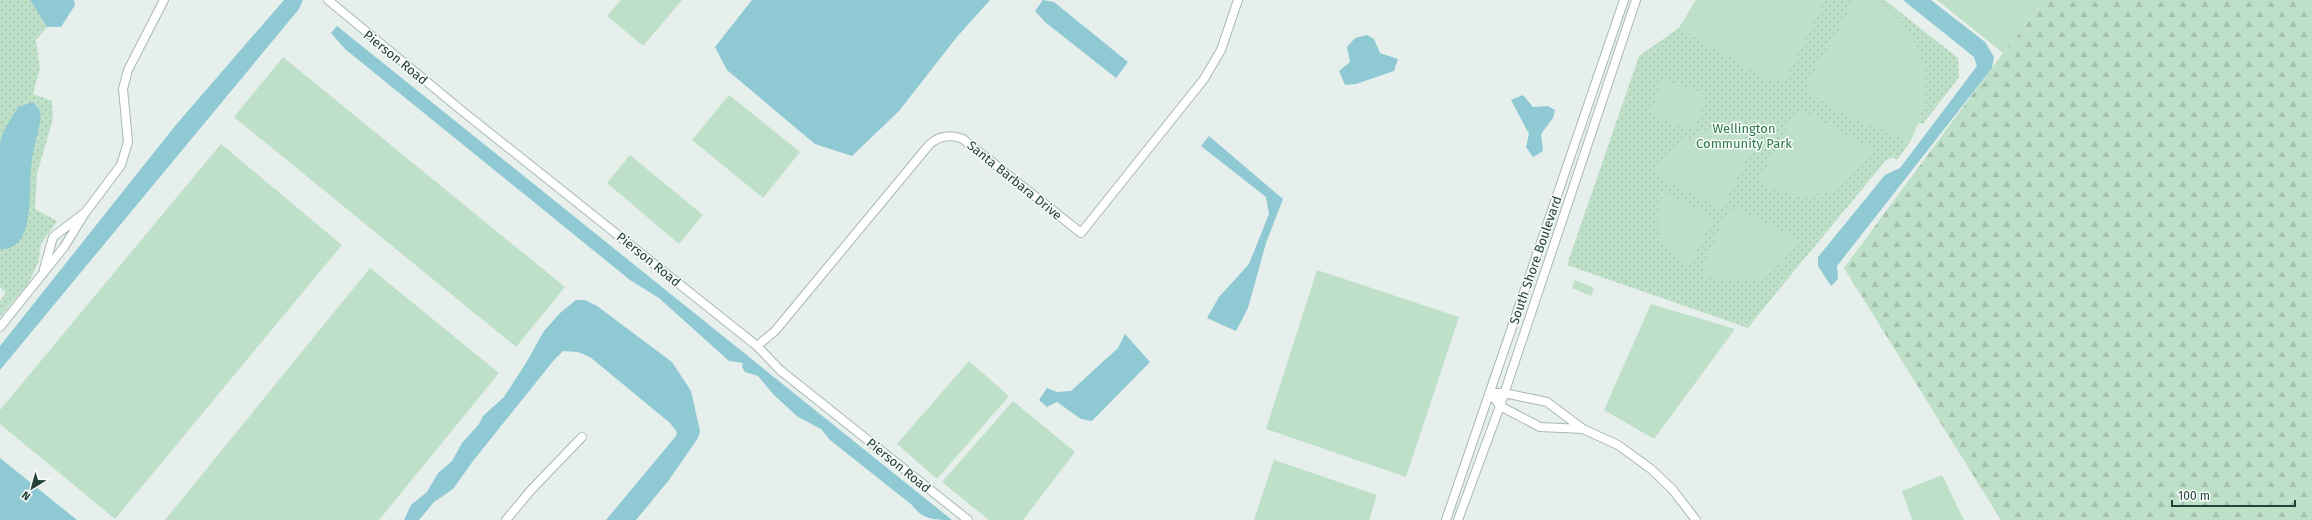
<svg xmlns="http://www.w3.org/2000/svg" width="2312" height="520" font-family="'Fira Sans',sans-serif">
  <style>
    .forest { fill: url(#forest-firs) }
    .park { fill: url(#park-dots) }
    .garden { fill: #bfe0c8 }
    .water { fill: #8ec9d4 }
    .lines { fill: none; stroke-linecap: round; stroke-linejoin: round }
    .minor-casing { stroke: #a8b8b2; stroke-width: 10 }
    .minor { stroke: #fff; stroke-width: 8 }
    .labels { text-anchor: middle; stroke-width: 3; stroke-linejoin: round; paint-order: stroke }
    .street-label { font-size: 13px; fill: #24423a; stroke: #f7fbf9 }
    .park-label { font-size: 13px; fill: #2d7a4b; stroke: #f7fbf9 }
  </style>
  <defs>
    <pattern id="forest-firs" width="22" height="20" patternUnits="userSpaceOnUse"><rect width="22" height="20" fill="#bfe0c8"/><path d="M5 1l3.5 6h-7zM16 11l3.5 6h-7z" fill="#a4c1ad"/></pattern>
    <pattern id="park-dots" width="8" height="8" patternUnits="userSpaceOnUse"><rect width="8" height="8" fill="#bfe0c8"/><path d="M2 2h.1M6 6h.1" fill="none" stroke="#a4c1ad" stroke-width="1.8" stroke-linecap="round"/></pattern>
  </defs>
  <rect width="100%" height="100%" fill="#e6efeb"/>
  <path class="forest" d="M2045,0h267v520h-311l-157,-252 159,-215z"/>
  <path class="park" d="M0,0h30l17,27 -11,13 4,28 -7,26 19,7 1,18 -16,55 -2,35 22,12 -16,23 -3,19 -10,21 -28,33v-16l6,-8 -6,-6z
    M1696,0h189l73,58 1,19 -36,47 -5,-1 -8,19 -13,18 -4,-3 -7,3c-46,57 -93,111 -138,168l-181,-63 72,-209 40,-28z"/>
  <path class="garden" d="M621,0h61l-39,46 -36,-30z
    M1696,0h128l-40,80 -10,3 -95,-55z
    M1856,0c7,0 15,0 21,0 5,1 9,6 12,9 23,20 38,51 36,81 -1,19 -8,36 -15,52 -20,-9 -97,-39 -104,-55z
    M1937,0h108l-42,53z
    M283,57l282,230 -49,60 -282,-230z
    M1662,80l44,15 -12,35 -43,-15z
    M729,95l71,57 -37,46 -71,-58z
    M1805,112l69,37c-33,48 -61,57 -115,35l35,-69z
    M1706,132c18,0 33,2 49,10l-30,61 -8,5 -62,-34c13,-24 25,-32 51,-42z
    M221,144l121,101 -227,274 -115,-95v-14z
    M630,155l73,60 -24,29 -72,-61z
    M1663,193l43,19 5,8 -22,46c-32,-20 -36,-38 -26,-73z
    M1737,208l60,31c-22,44 -52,51 -96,34l27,-62z
    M370,268l129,105 -120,147h-214z
    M1317,270l142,47 -53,160 -140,-48z
    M1575,280l19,8 -3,8 -19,-8z
    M1651,304l84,25 -81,110 -50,-29z
    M969,361l40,35 -72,83 -40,-35z
    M1013,401l62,51 -52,68h-34l-47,-38z
    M1274,460l103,35 -8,25h-115z
    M1942,475l22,45h-52l-10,-29z"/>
  <path class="water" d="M30,0h44l1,5 -14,22h-14z
    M284,0h19l-4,9 -299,361v-24l175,-220z
    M752,0h238l-34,38 -57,73 -47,45 -37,-12 -88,-74 -12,-23z
    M1043,0l11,2 74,60 -12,16 -71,-56 -10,-11z
    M1903,0h28l54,42 9,15 -2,11 -155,198 1,13 -7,7 -13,-20v-9l67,-82 15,-7 77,-102 -3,-9z
    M337,26l615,494c-18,0 -29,0 -40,-15l-82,-65 -9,-11 -23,-12 -24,-22 -16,-19 -13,-4 -3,-5 1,-4 -14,-2 -70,-63 -29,-18 -285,-231 -14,-16z
    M1367,35l7,4 6,14 18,6 -4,12 -38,13 -11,1 -6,-14 11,-9 -3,-15 8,-9z
    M1523,95l10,12 15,-1 7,4 -2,8 -12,16 2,17 -10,6 -7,-10 3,-13 -18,-34z
    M33,102l6,7 2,8c-3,17 -9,34 -10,52 -3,23 5,82 -31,80v-106l2,-9 16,-27z
    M1209,136l74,63 -17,44 -18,65 -12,23 -29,-13 12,-21 30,-33 20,-50 -3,-17 -65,-51z
    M576,300h9l12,6 75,56 19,29 9,40 -2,7 -29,42 -33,40h-30l70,-84 1,-4 -7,-9 -80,-66 -12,-5 -15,-1 -9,9 -81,101 -20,28 -19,13 -15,18h-15l7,-15 16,-13 11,-19 14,-12 10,-18 17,-19 4,-8 21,-19 22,-34 18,-32 16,-18z
    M1125,334l25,28 -58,59 -11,-2 -24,-17 -10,5 -8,-7 8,-12 10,4 14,-1 47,-43z
    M0,458l77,62h-77z"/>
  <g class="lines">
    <g class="minor-casing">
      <path id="minor" d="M328,0l133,110 296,236 23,24 188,150
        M44,269l9,-32 30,-23
        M0,327l64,-80 21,-34 36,-48 7,-23 -5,-53 5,-19 36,-70
        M757,346l18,-15 154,-186c10,-10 21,-11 34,-6l118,94 123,-154 17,-29 17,-50
        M1490,393h14l43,9 36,27 35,16 33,24 21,20 24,31
        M1490,393l10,13 40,21 43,2
        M506,520l25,-30 51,-53
        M1446,520l178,-520
        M1458,520l42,-114 136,-406"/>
    </g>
    <use href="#minor" class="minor"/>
  </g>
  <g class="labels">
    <g class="street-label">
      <text transform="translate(396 57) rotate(39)" y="5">Pierson Road</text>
      <text transform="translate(1015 180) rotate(39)" y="5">Santa Barbara Drive</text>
      <text transform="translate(649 259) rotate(39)" y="5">Pierson Road</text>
      <text transform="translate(1535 260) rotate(-71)" y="5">South Shore Boulevard</text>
      <text transform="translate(899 465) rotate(39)" y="5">Pierson Road</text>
    </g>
    <g class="park-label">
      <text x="1744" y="133">Wellington<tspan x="1744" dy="15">Community Park</tspan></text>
    </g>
  </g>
  <g transform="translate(32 488) rotate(217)" stroke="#f7fbf9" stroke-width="3" paint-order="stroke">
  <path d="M0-3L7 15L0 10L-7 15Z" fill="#24423a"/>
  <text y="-6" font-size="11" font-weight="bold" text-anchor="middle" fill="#24423a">N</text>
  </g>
  <path d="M2172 500v6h123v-6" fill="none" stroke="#24423a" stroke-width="2"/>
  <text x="2178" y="500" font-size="12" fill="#24423a" stroke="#f7fbf9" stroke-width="3" paint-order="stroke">100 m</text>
</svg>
